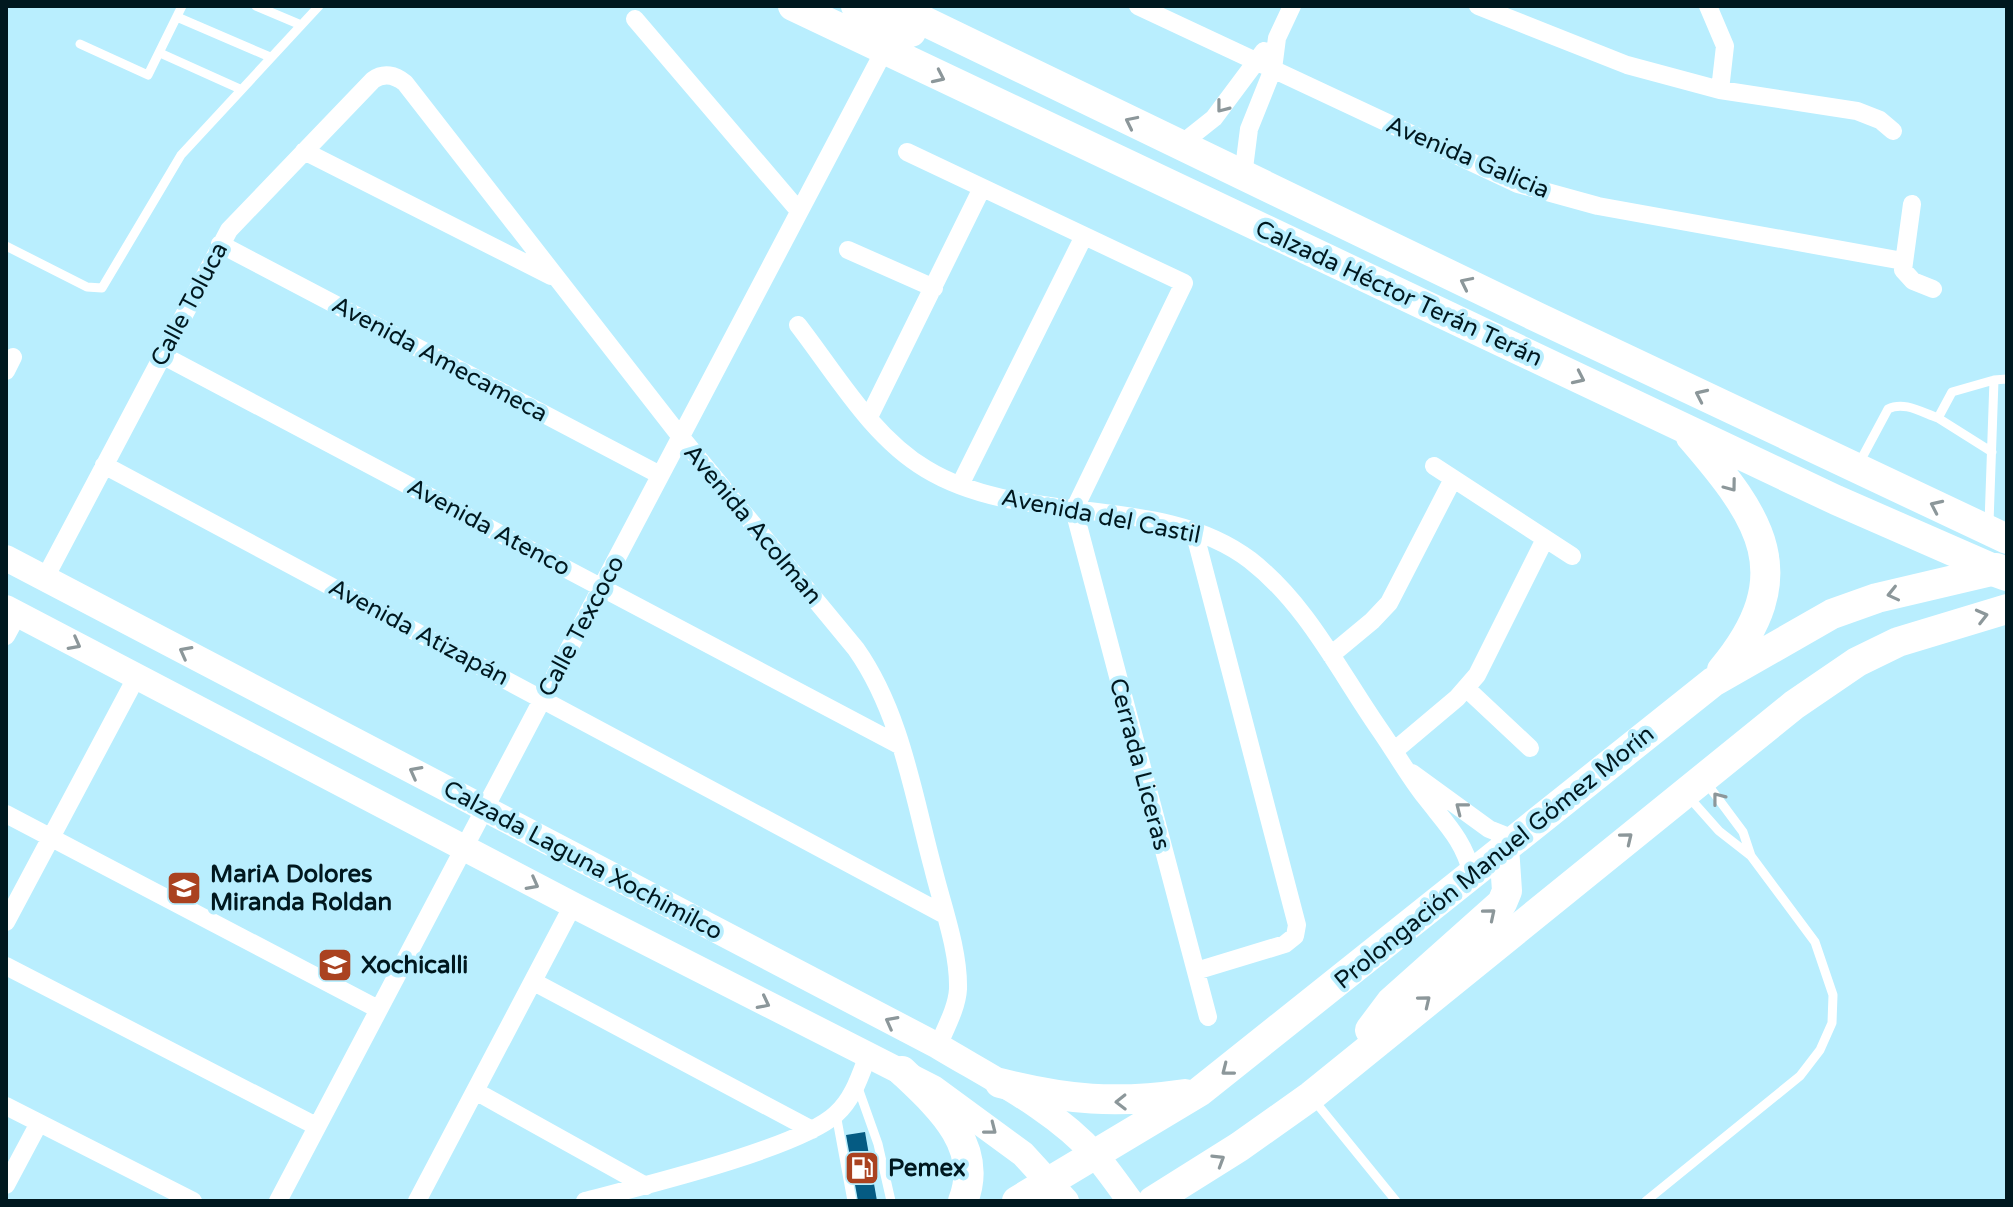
<svg xmlns="http://www.w3.org/2000/svg" width="2013" height="1207" font-family="'Varela Round',sans-serif">
  <style>
    .building { fill: #055b83 }
    .lines { fill: none; stroke-linecap: round; stroke-linejoin: round }
    .lane { stroke: #fff; stroke-width: 9 }
    .street { stroke: #fff; stroke-width: 18 }
    .secondary { stroke: #fff; stroke-width: 26 }
    .primary { stroke: #fff; stroke-width: 30 }
    .highway { stroke: #fff; stroke-width: 34 }
    .oneway { stroke: #8c979a }
    .labels { text-anchor: middle; stroke-width: 8; stroke-linejoin: round; paint-order: stroke }
    .street-label { font-size: 24px; fill: #00181f; stroke: #b9eefe }
    .poi-label { font-size: 24px; font-weight: bold; fill: #00181f; stroke: #b9eefe; text-anchor: start }
  </style>
  <rect width="100%" height="100%" fill="#b9eefe"/>
  <path class="building" d="M865,1132l12,69h-19l-12,-66z"/>
  <g class="lines">
    <path class="lane" d="M256,6l45,19
      M177,17l93,40
      M80,44l68,31 34,-69
      M160,53l80,36
      M6,246l81,41 15,1 79,-133 138,-149
      M1992,452l-54,-34 14,-26 42,-12
      M1858,465l30,-56c16,-8 33,3 50,9
      M1989,523l5,-143 13,-1
      M1687,795l32,36 32,25
      M857,1085l21,59 13,57
      M1313,1099l83,102
      M836,1114l16,87
      M1646,1201l154,-125 20,-26 12,-27 1,-28 -18,-53 -64,-86 -8,-24 -38,-51"/>
    <path class="street" d="M1138,6l380,178 80,22 305,55
      M1478,6l149,59 93,25 137,21 23,9 13,11
      M1708,6l17,40 -5,44
      M635,19l164,192
      M1180,145l34,-27 50,-67
      M304,151l247,125
      M907,152l277,131 -110,227 134,507
      M1243,176l6,-47 24,-60 4,-31 15,-32
      M1912,204l-9,66 10,11 20,8
      M220,244l440,231
      M848,250l86,38
      M798,325c38,49 74,112 128,144 97,59 235,23 324,91 58,45 91,115 132,173 15,22 28,45 44,65 21,27 38,43 46,76
      M162,355l739,391
      M6,371l7,-14
      M869,417l113,-229
      M104,465l841,450
      M1434,466l138,90
      M960,485l124,-249
      M1194,531l103,394 -2,11 -10,8 -89,27
      M45,578l184,-348 144,-150c11,-8 22,-5 32,3l275,353 176,213c45,64 57,145 77,219 9,37 26,82 25,121 -1,19 -13,40 -20,57
      M6,636l12,-22
      M1331,655l41,-34 17,-18 64,-124
      M1467,689l63,59
      M1394,751l63,-53 20,-23 68,-136
      M1412,773l77,56 25,10
      M6,814l372,195
      M6,922l131,-246
      M6,966l310,160
      M534,982l278,148
      M477,1092l169,94
      M6,1106l187,95
      M6,1185l33,-62
      M278,1201l606,-1150
      M417,1201l156,-296
      M585,1201c54,-14 215,-53 251,-87 17,-15 24,-38 32,-59"/>
    <path class="secondary" d="M6,558l932,488c53,32 117,63 158,110 12,14 23,30 34,45
      M6,608l567,297 360,183 90,66 43,47"/>
    <path class="primary" d="M793,6l1043,494 160,70
      M856,6l55,26
      M893,6l644,311 470,222
      M1691,437c70,81 110,138 31,233
      M1370,1030l21,-28 111,-99 5,-12 -3,-44
      M902,1071c36,34 83,75 61,130
      M1000,1083c68,17 115,21 185,11
      M1017,1201l182,-109 514,-410 119,-68 45,-16 119,-28
      M1153,1201l86,-54 72,-51 483,-391 63,-43 41,-20 109,-33"/>
    <path class="highway" d="M1996,570l11,4"/>
  </g>
  <defs><path id="oneway-chevron" d="M-2-3.5L2.5 0L-2 3.5" fill="none" stroke-width="1.6" stroke-linecap="round" stroke-linejoin="round" transform="scale(2)"/></defs>
  <g class="oneway">
    <use href="#oneway-chevron" transform="translate(939 77) rotate(25)"/>
    <use href="#oneway-chevron" transform="translate(1222 107) rotate(128)"/>
    <use href="#oneway-chevron" transform="translate(1131 122) rotate(-154)"/>
    <use href="#oneway-chevron" transform="translate(1466 283) rotate(-154)"/>
    <use href="#oneway-chevron" transform="translate(1579 378) rotate(25)"/>
    <use href="#oneway-chevron" transform="translate(1701 395) rotate(-155)"/>
    <use href="#oneway-chevron" transform="translate(1731 486) rotate(53)"/>
    <use href="#oneway-chevron" transform="translate(1936 506) rotate(-155)"/>
    <use href="#oneway-chevron" transform="translate(1893 594) rotate(167)"/>
    <use href="#oneway-chevron" transform="translate(1982 616) rotate(-14)"/>
    <use href="#oneway-chevron" transform="translate(75 644) rotate(28)"/>
    <use href="#oneway-chevron" transform="translate(185 652) rotate(-152)"/>
    <use href="#oneway-chevron" transform="translate(415 772) rotate(-152)"/>
    <use href="#oneway-chevron" transform="translate(1718 798) rotate(-128)"/>
    <use href="#oneway-chevron" transform="translate(1461 808) rotate(-142)"/>
    <use href="#oneway-chevron" transform="translate(1627 838) rotate(-39)"/>
    <use href="#oneway-chevron" transform="translate(533 884) rotate(28)"/>
    <use href="#oneway-chevron" transform="translate(1490 914) rotate(-40)"/>
    <use href="#oneway-chevron" transform="translate(1425 1001) rotate(-39)"/>
    <use href="#oneway-chevron" transform="translate(764 1003) rotate(27)"/>
    <use href="#oneway-chevron" transform="translate(891 1022) rotate(-152)"/>
    <use href="#oneway-chevron" transform="translate(1227 1070) rotate(142)"/>
    <use href="#oneway-chevron" transform="translate(1121 1102) rotate(179)"/>
    <use href="#oneway-chevron" transform="translate(991 1129) rotate(38)"/>
    <use href="#oneway-chevron" transform="translate(1219 1160) rotate(-32)"/>
  </g>
  <defs>
    <g id="school-square" transform="scale(1.8)"><rect x="-9" y="-9" width="18" height="18" rx="4" fill="#aa4220" stroke="#b9eefe"/><path d="M0-5L7-2L0 1L-7-2ZM-4 1L0 2.5L4 1V4Q0 6-4 4Z" fill="#fff"/></g>
    <g id="fuel-square" transform="scale(1.8)"><rect x="-9" y="-9" width="18" height="18" rx="4" fill="#aa4220" stroke="#b9eefe"/><path d="M-5.5-6h7V0h2V4h1.3V-2.5L3-4.5l.8-.8L6-3V5H2.5V1h-1V6h-7ZM-4.2-4.7v3.2H.2V-4.7Z" fill="#fff"/></g>
  </defs>
  <g fill-rule="evenodd">
    <use href="#school-square" x="184" y="888"/>
    <use href="#school-square" x="335" y="965"/>
    <use href="#fuel-square" x="862" y="1168"/>
  </g>
  <g class="labels">
    <g class="street-label">
      <text transform="translate(1468 157) rotate(23)" y="8">Avenida Galicia</text>
      <text transform="translate(1399 293) rotate(25)" y="8">Calzada Héctor Terán Terán</text>
      <text transform="translate(189 304) rotate(-62)" y="8">Calle Toluca</text>
      <text transform="translate(440 359) rotate(28)" y="8">Avenida Amecameca</text>
      <text transform="translate(1101 516) rotate(11)" y="8">Avenida del Castil</text>
      <text transform="translate(753 524) rotate(50)" y="8">Avenida Acolman</text>
      <text transform="translate(489 527) rotate(28)" y="8">Avenida Atenco</text>
      <text transform="translate(581 626) rotate(-62)" y="8">Calle Texcoco</text>
      <text transform="translate(419 632) rotate(28)" y="8">Avenida Atizapán</text>
      <text transform="translate(1140 764) rotate(75)" y="8">Cerrada Liceras</text>
      <text transform="translate(1494 857) rotate(-39)" y="8">Prolongación Manuel Gómez Morín</text>
      <text transform="translate(583 860) rotate(28)" y="8">Calzada Laguna Xochimilco</text>
    </g>
    <g class="poi-label">
      <text x="210" y="882">MariA Dolores<tspan x="210" dy="28">Miranda Roldan</tspan></text>
      <text x="361" y="973">Xochicalli</text>
      <text x="888" y="1176">Pemex</text>
    </g>
  </g>
  <rect width="2013" height="1207" fill="none" stroke="#00181f" stroke-width="16"/>
</svg>
